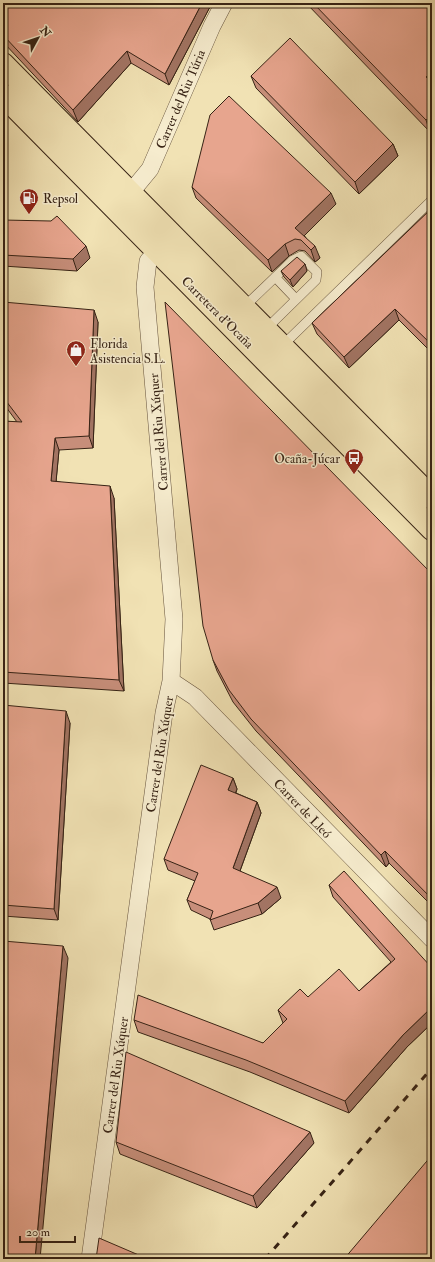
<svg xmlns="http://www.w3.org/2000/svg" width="435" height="1262" font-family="'IM FELL Double Pica',serif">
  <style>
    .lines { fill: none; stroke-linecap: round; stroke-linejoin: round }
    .service-casing { stroke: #66533d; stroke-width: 10 }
    .minor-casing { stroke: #66533d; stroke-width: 18 }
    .primary-casing { stroke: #372315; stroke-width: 24 }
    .service { stroke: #f6ecce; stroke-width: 9 }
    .minor { stroke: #f6ecce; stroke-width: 17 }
    .primary { stroke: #f1e2b4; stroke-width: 22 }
    .rail { stroke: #372315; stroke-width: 3; stroke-dasharray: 7 7; stroke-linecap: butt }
    .wall { fill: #c78e7a; stroke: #372315 }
    .shaded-wall { fill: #a27463; stroke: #372315 }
    .building { fill: #e7a58e; stroke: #372315 }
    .labels { text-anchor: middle; stroke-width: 3; stroke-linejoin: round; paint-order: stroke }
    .street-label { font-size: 13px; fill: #372315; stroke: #f6ecce }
    .poi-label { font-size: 13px; fill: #372315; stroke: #f6ecce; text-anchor: start }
  </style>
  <rect width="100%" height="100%" fill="#f1e2b4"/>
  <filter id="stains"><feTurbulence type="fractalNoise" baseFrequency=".005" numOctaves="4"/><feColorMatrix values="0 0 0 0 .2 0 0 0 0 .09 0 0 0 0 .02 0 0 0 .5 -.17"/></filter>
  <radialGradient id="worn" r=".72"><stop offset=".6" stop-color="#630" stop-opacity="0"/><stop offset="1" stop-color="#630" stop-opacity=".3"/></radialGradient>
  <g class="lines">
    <g class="service-casing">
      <path id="service" d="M275,277l21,22
        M244,307l49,-47 8,-4 16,16 -1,8 -50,49
        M282,346l150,-146"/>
    </g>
    <g class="minor-casing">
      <path id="minor" d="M131,192l19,-23 62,-143 12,-23
        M171,681l24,16 237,242
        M90,1259l74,-546 7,-32 3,-62 -29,-332 3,-26 10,-10"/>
    </g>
    <g class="primary-casing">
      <path id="primary" d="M3,64l429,434
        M3,95l429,434"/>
    </g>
    <use href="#service" class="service"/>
    <use href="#minor" class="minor"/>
    <use href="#primary" class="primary"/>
    <path class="rail" d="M265,1259l167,-191"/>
  </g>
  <path class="wall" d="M3,3h209l-43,82 -38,-22 -53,59 -75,-80z
    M306,3h120l4,129z
    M251,76l142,68 5,12 -39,38 -103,-106z
    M192,187l144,17 -32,31 16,23 -5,4 -10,-11 -6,-1 -10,6 -17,16 -76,-74z
    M432,208v145l-33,-33 -50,48 -32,-34 -5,-11z
    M3,220l87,38 -13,13 -74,-5z
    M305,264l2,7 -14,16 -9,-10 -3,-6z
    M3,302l95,20 -5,126 -34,2 -3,31 58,17 10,193 -121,-8v-262l14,1 -14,-19z
    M432,571v335l-43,-43 -3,4 -130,-136 -23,-29 -16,-31 -4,-11 218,-87z
    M3,705l67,18 -12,197 -55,-4z
    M233,778l4,11 -1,4 21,9 4,11 -21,58 41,27 -19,16 -48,16 -4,-11 -19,-9 -4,-10 8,-19 -27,-11 -4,-11z
    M329,885l103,83v55l-25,24 -58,66 -99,-41 -112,-40 -4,-12 129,23 20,-20 -5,-13 30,-13 51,-6 32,-29 -58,-65z
    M116,1142l198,1 -57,65 -137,-54z"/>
  <path class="shaded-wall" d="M202,3h10l-43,82 -4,-11z
    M127,51l4,12 -53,59 -5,-12z
    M432,71v16l-6,-10z
    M432,114v16l-2,2 -4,-12z
    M393,144l5,12 -39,38 -4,-12z
    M331,193l5,11 -36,36 -5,-12z
    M285,244l4,12 -17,16 -4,-12z
    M86,246l4,12 -13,13 -4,-12z
    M315,246l5,12 -5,4 -4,-12z
    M305,264l2,7 -14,16 -3,-7z
    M395,309l4,11 -50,48 -5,-11z
    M94,310l4,12 -5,126 -4,-12z
    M55,438l4,12 -4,43 -4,-12z
    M110,486l4,12 10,193 -5,-11z
    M66,711l4,12 -12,197 -4,-11z
    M233,778l4,11 -5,12 -4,-11z
    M257,802l4,11 -24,66 -4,-11z
    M385,851l4,12 -3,4 -5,-12z
    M277,887l4,11 -19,16 -4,-11z
    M63,946l5,12 -28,301h-5z
    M432,1007v16l-25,24 -58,66 -4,-12 58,-66z
    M310,1132l4,11 -57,65 -4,-12z"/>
  <path class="building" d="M3,3h199l-37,71 -38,-23 -54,59 -70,-75z
    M313,3h113l6,6v62l-6,6 6,6v31l-6,6z
    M290,38l103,106 -38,38 -104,-106z
    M229,96l102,97 -36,35 20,18 -4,4 -10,-10 -6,-1 -10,5 -17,16 -76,-73 18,-72z
    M432,208v137l-37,-36 -51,48 -32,-34z
    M57,216l29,30 -13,13 -70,-4v-35l48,1z
    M297,257l8,7 -15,16 -9,-9z
    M3,302l91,8 -5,126 -34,2 -4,43 59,5 9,194 -116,-8v-251l19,1 -19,-25z
    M165,302l266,271 1,-2v328l-47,-48 -4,4 -130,-136 -22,-29 -16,-30 -10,-34z
    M3,705l63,6 -12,198 -51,-4z
    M201,765l32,13 -5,12 29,12 -24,66 44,19 -19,16 -48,17 3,-9 -26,-11 11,-27 -34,-14z
    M344,871l88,97v39l-29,28 -58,66 -99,-41 -112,-40 4,-25 125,48 24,-24 -9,-9 22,-21 8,8 31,-28 20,22 36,-32 -66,-74z
    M3,941l60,5 -28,313h-32z
    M126,1052l184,80 -57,64 -137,-54z
    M432,1155v104h-88z
    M99,1238l49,21h-52z"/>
  <defs>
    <g id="fuel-pin" transform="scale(1)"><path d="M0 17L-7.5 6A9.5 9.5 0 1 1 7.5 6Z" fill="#8f2418" stroke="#f6ecce"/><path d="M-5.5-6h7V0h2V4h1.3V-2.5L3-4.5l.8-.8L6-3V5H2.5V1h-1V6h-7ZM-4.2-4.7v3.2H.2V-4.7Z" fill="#fff"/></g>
    <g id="shop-pin" transform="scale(1)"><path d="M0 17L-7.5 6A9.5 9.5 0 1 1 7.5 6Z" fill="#8f2418" stroke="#f6ecce"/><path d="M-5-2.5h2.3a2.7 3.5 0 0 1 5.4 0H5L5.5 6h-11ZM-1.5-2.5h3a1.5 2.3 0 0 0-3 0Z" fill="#fff"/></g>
    <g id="bus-pin" transform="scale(1)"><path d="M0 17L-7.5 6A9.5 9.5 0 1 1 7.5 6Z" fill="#8f2418" stroke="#f6ecce"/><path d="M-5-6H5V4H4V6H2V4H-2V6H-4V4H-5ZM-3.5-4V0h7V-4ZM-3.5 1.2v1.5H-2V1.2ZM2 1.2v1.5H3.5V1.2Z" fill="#fff"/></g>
  </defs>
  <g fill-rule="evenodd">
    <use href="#fuel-pin" x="29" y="198"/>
    <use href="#shop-pin" x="76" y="350"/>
    <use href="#bus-pin" x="354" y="458"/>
  </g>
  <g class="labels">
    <g class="street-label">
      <text transform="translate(180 99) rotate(-67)" y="5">Carrer del Riu Túria</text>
      <text transform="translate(218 312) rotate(45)" y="5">Carretera d'Ocaña</text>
      <text transform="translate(158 432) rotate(-95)" y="5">Carrer del Riu Xúquer</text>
      <text transform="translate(159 754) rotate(-81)" y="5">Carrer del Riu Xúquer</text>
      <text transform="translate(303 808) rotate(46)" y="5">Carrer de Lleó</text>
      <text transform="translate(115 1075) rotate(-82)" y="5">Carrer del Riu Xúquer</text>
    </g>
    <g class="poi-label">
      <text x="43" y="203">Repsol</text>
      <text x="90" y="348">Florida<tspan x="90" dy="15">Asistencia S.L.</tspan></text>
      <text x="340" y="463" text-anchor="end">Ocaña-Júcar</text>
    </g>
  </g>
  <rect width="435" height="1262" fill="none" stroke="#f1e2b4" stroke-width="16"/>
  <rect x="4" y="4" width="427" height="1254" fill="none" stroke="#372315" stroke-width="2"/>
  <rect x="8" y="8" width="419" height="1246" fill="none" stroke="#372315"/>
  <g transform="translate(38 38) rotate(50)" stroke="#f6ecce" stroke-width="3" paint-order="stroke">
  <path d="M0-3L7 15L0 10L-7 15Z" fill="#372315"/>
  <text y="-6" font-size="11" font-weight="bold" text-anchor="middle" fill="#372315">N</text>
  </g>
  <path d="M20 1236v6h55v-6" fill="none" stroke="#372315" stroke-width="2"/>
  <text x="26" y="1236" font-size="12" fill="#372315" stroke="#f6ecce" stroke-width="3" paint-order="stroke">20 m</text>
  <rect width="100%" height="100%" filter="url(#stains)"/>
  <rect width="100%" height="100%" fill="url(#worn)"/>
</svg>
